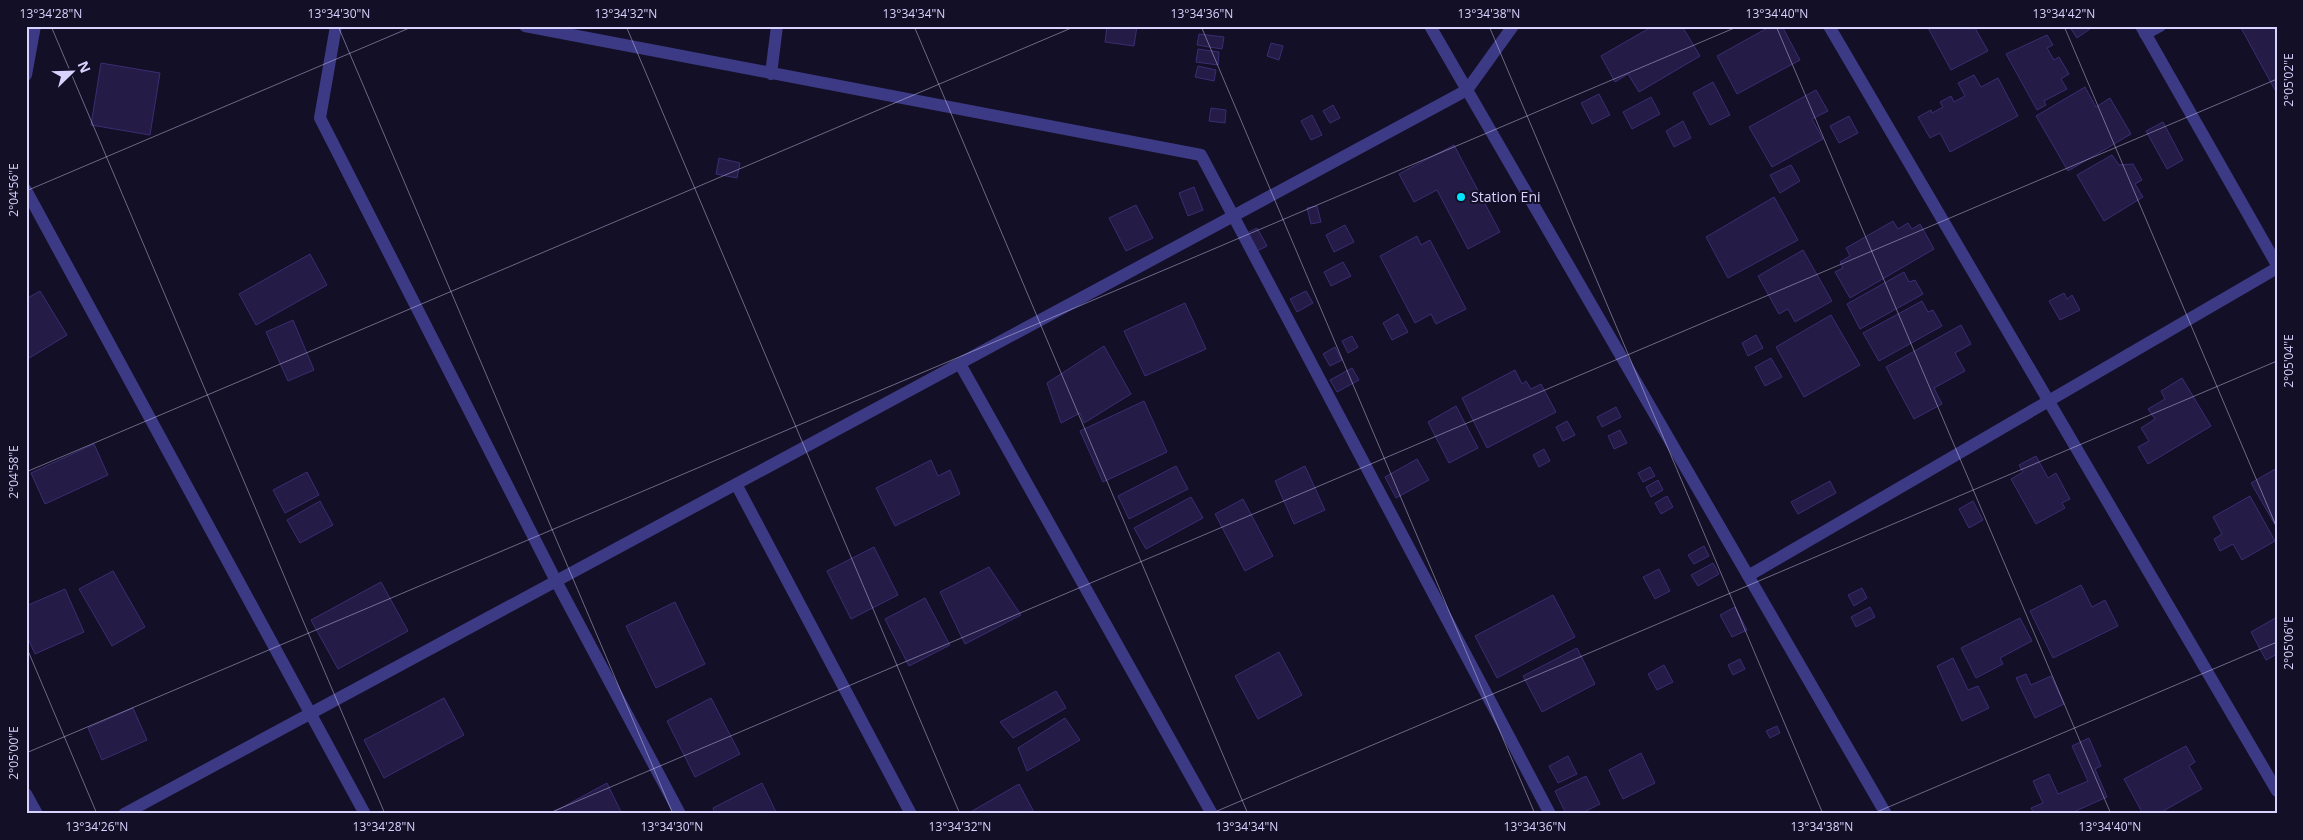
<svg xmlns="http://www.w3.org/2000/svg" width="2303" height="840" font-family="'Open Sans',sans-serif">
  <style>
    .building { fill: #241b47; stroke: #3b2d73 }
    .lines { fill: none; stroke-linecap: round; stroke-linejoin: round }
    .minor { stroke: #3d3a85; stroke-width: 12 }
    .ticks { fill: none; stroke: #d9d4ff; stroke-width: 1; stroke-opacity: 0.45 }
    .poi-dot { fill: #00e5ff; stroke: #130f26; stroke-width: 2 }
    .labels { text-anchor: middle; stroke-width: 4; stroke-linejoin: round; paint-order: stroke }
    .poi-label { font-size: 14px; fill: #d9d4ff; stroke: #130f26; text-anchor: start }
    .neatline { fill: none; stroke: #d9d4ff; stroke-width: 2 }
    .ticks-label { font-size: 12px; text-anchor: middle; fill: #d9d4ff }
  </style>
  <rect width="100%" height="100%" fill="#130f26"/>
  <path class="building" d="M1107,26h30l-3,20 -29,-4z
    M1653,26h29l18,30 -61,36 -11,-18 -13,8 -14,-26z
    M1771,26h11l18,34 -63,34 -20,-38z
    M1927,26h47l14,25 -37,19z
    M2069,26h25l-17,12z
    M2240,26h37v63l-2,1z
    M1199,34l25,3 -2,12 -25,-4z
    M2047,35l6,10 -6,3 7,12 5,-3 10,17 -8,5 6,10 -23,12 2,4 -9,5 -31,-56z
    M1271,43l12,3 -4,14 -12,-4z
    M1198,49l21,3 -1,13 -22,-3z
    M101,63l59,10 -10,62 -59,-10z
    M1198,66l18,4 -2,11 -19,-4z
    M1974,75l7,12 17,-9 20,38 -68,36 -10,-19 -10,5 -12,-21 13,-7 1,3 11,-6 -3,-5 11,-6 3,6 11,-6 -7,-13z
    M1713,82l17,33 -20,10 -17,-32z
    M2085,87l11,20 14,-9 21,36 -63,37 -32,-55z
    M1816,90l12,21 -16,8 11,20 -51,28 -23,-40z
    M1599,94l11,21 -18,9 -11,-21z
    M1651,97l9,17 -28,15 -9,-17z
    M1333,105l7,13 -10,5 -7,-12z
    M1211,108l15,2 -1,13 -16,-2z
    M1312,115l10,20 -11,5 -10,-19z
    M1849,116l9,17 -19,10 -9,-17z
    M1683,121l8,17 -17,9 -8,-16z
    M2163,122l20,38 -16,9 -21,-38z
    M1454,145l46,87 -32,17 -31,-59 -23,12 -15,-28z
    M2112,155l7,10 14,-1 9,16 -7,4 8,13 -39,24 -27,-46z
    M719,158l21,5 -3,15 -21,-4z
    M1791,165l9,16 -20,12 -10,-18z
    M1194,187l9,23 -15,6 -9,-23z
    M1774,197l24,43 -70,38 -22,-41z
    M1136,205l17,33 -27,13 -17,-33z
    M1317,206l4,16 -10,2 -4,-16z
    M1893,221l5,8 10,-6 4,6 8,-5 14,25 -84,49 -15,-26 8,-4 -3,-6 10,-6 -4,-8z
    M1345,225l9,17 -20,10 -8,-17z
    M1257,228l10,18 -12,6 -10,-18z
    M1417,236l4,9 9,-5 36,69 -30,15 -5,-10 -16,9 -35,-67z
    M1803,250l29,51 -37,21 -7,-13 -9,5 -21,-38z
    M310,254l17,31 -71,40 -17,-31z
    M1343,262l8,14 -20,10 -7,-14z
    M1904,272l5,10 6,-2 8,14 -63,35 -13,-25z
    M40,291l27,44 -41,25v-61z
    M1306,291l7,12 -16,9 -7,-13z
    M2064,293l3,6 5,-4 8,15 -20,10 -11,-19z
    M1922,301l6,11 5,-2 9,16 -63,35 -16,-28z
    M1185,303l21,46 -61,27 -21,-45z
    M1398,314l10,18 -16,8 -9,-17z
    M1831,315l29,50 -56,32 -28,-50z
    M293,320l21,50 -26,11 -22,-49z
    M1961,325l10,19 -16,9 10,18 -31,17 8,16 -28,15 -28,-52z
    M1756,335l7,13 -15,8 -6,-13z
    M1352,336l6,11 -10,6 -6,-12z
    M1104,346l27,48 -47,29 -4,-10 -19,10 -14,-40z
    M1335,347l7,13 -12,6 -7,-12z
    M1771,358l11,19 -17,9 -10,-19z
    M1352,368l7,12 -22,12 -7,-12z
    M1515,370l7,14 4,-3 5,8 10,-5 15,28 -69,36 -25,-50z
    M2182,378l29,48 -63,38 -10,-17 11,-6 -8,-13 14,-9 -7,-10 17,-10 -4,-8z
    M1144,401l23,51 -64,30 -23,-51z
    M1456,406l22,42 -29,15 -21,-41z
    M1616,407l5,10 -19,10 -5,-10z
    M1567,421l8,14 -12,6 -7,-14z
    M1620,430l7,13 -13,6 -6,-13z
    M94,444l14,31 -63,29 -14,-31z
    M1544,449l6,12 -11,6 -6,-12z
    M2036,456l12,22 8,-5 14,26 -8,4 3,5 -29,16 -25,-45 12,-7 -4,-7z
    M1417,459l12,21 -33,18 -11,-21z
    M931,460l7,16 12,-6 10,24 -65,32 -19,-38z
    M1176,466l12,23 -59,30 -11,-23z
    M1305,466l20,44 -31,14 -19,-43z
    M1650,467l5,9 -12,6 -5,-9z
    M2277,468v60l-26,-45z
    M307,472l12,23 -34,18 -12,-23z
    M1658,480l5,10 -12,7 -5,-10z
    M1830,481l6,12 -38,21 -7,-12z
    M1667,496l6,11 -12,7 -6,-11z
    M2250,496l25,45 -33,19 -9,-16 -13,7 -6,-12 8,-5 -9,-17z
    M1191,497l12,21 -57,31 -12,-21z
    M1243,499l30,57 -28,15 -30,-57z
    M320,501l13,24 -33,18 -13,-23z
    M1973,501l10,19 -14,8 -10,-19z
    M1704,546l5,10 -15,8 -6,-9z
    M874,547l24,48 -47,24 -24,-48z
    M1713,563l6,11 -21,12 -7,-11z
    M989,567l32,48 -56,29 -25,-52z
    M1659,569l11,22 -15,8 -12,-22z
    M113,571l32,56 -33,19 -33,-57z
    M381,582l27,49 -70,38 -27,-49z
    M2081,585l11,22 13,-7 13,26 -65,32 -23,-47z
    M1862,588l5,10 -13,8 -6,-11z
    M65,589l19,43 -49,22 -9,-20v-28z
    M1553,595l22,42 -78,41 -22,-42z
    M925,598l25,47 -41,21 -24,-47z
    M675,602l30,62 -49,24 -30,-62z
    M1735,607l12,23 -15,7 -12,-22z
    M1870,607l5,10 -19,10 -5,-10z
    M2277,617v37l-11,6 -15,-28z
    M2020,618l12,23 -32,17 3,6 -27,14 -15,-30z
    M1577,648l18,36 -53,28 -19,-36z
    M1279,652l23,43 -44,24 -23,-43z
    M1953,658l15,32 10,-4 11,22 -27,13 -25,-55z
    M1740,659l5,10 -12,6 -5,-10z
    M1664,665l9,17 -16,8 -9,-16z
    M2026,674l5,11 20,-9 13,28 -29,14 -19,-40z
    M1056,691l10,17 -53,30 -13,-16z
    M444,698l20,37 -80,43 -20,-38z
    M711,698l29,56 -45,23 -28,-56z
    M133,708l14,32 -45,20 -14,-32z
    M1065,718l15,22 -53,31 -9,-23z
    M1777,726l3,7 -10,5 -4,-7z
    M2089,738l12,28 -6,3 12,28 -38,17h-35l-3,-6 12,-5 -10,-22 16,-7 9,20 30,-13 -16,-35z
    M2186,746l9,16 -6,4 13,23 -44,25h-15l-19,-35z
    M1641,753l14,30 -32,16 -14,-29z
    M1568,756l9,18 -19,9 -9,-17z
    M1586,776l14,28 -20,10h-14l-11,-23z
    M607,783l15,31h-72z
    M762,783l15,31h-62l-2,-6z
    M1019,784l16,30h-68z"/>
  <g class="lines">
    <path class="minor" d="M336,26l-16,92 236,463 124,233
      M525,26l676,129 349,659
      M1430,26l456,788
      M1829,26l448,765
      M2141,26l136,239
      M2145,34l15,-8
      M771,74l6,-48
      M26,75l9,-49
      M26,190l339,624
      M960,364l252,450
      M736,484l175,330
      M1748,576l529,-308
      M26,794l11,20
      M124,814l1343,-724 46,-64"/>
  </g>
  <path class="ticks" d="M51,26l334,788M338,26l335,788M626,26l334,788M914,26l334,788M1201,26l334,788M1489,26l334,788M1776,26l335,788M2064,26l213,502M26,191l388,-165M26,472l1050,-446M26,646l71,168M26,753l1713,-727M547,814l1730,-735M1210,814l1067,-453M1872,814l405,-172"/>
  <circle class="poi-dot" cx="1461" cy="197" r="5"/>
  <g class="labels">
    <g class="poi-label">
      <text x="1471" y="202">Station Eni</text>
    </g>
  </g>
  <rect width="2303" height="840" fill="none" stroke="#130f26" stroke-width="55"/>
  <g transform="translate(72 72) rotate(67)" stroke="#130f26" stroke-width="4" paint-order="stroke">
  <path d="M0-4L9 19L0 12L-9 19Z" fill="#d9d4ff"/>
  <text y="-8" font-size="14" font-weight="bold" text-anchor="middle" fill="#d9d4ff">N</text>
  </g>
  <rect x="28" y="28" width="2248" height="784" class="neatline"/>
  <g class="ticks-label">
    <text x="51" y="18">13°34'28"N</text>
    <text x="339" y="18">13°34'30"N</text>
    <text x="626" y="18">13°34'32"N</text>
    <text x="914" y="18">13°34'34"N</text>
    <text x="1202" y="18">13°34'36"N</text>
    <text x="1489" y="18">13°34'38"N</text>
    <text x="1777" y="18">13°34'40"N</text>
    <text x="2064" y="18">13°34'42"N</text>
    <text transform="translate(2289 80) rotate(-90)" y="4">2°05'02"E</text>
    <text transform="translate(14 190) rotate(-90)" y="4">2°04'56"E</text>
    <text transform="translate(2289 361) rotate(-90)" y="4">2°05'04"E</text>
    <text transform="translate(14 472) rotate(-90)" y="4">2°04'58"E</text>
    <text transform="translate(2289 643) rotate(-90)" y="4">2°05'06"E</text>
    <text transform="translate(14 753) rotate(-90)" y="4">2°05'00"E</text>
    <text x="97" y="831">13°34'26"N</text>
    <text x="384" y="831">13°34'28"N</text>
    <text x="672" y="831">13°34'30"N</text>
    <text x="960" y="831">13°34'32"N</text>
    <text x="1247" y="831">13°34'34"N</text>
    <text x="1535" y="831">13°34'36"N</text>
    <text x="1822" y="831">13°34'38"N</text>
    <text x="2110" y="831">13°34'40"N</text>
  </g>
</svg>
